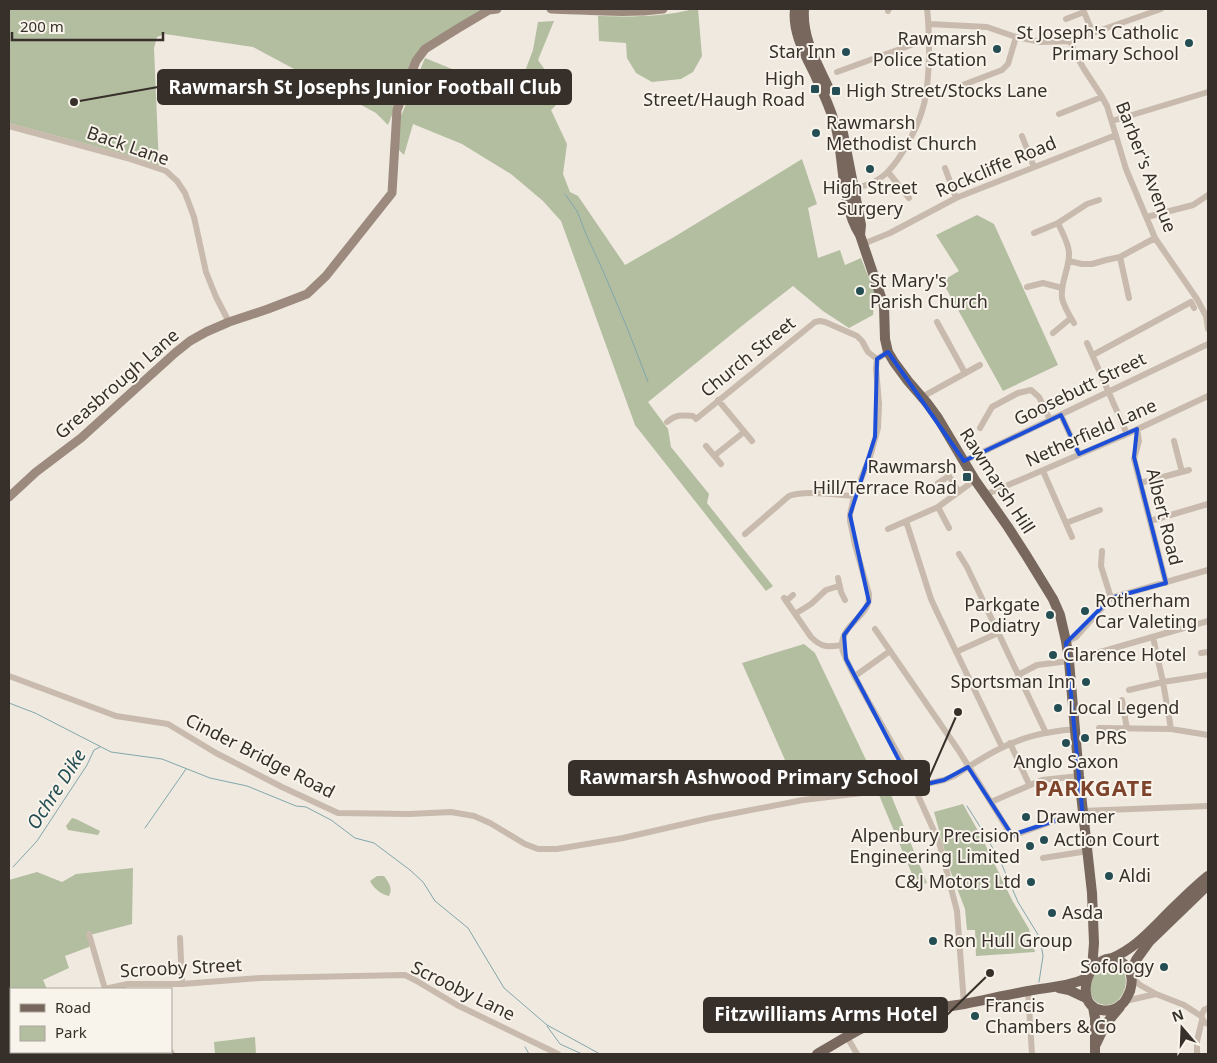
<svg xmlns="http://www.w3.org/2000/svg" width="1217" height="1063" font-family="'Noto Sans',sans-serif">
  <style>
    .green { fill: #b3bea0 }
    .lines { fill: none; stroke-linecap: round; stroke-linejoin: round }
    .stream { stroke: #81a7ab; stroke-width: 1 }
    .street { stroke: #c8baac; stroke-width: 6 }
    .secondary { stroke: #9b8a7d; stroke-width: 9 }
    .primary { stroke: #77675d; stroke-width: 10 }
    .marked { fill: none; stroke: #1d4ed8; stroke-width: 4; stroke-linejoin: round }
    .poi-dot { fill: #244e54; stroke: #f8f3eb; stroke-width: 2 }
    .labels { text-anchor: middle; stroke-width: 4; stroke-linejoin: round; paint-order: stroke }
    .poi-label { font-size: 18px; fill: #362f2a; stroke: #f8f3eb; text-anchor: start }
    .street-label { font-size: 18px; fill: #362f2a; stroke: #f8f3eb }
    .water-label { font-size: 19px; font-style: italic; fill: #244e54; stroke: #f8f3eb }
    .district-label { font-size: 22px; font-weight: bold; letter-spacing: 1px; fill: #7e432b; stroke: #f8f3eb }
    .leader { fill: none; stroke: #362f2a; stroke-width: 2 }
    .callout-dot { fill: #362f2a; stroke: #f8f3eb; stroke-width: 2 }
    .callout { fill: #362f2a; stroke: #362f2a; stroke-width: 2 }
    .callout-label { font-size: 19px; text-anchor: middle; font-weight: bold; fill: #fff }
  </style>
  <rect width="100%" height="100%" fill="#f0e9df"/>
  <path class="green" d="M9,9h477l-68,42 -30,74 -12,-12 -123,-66 -88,-13 -8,3 -3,11 5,118 -28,-10 -122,-33z
    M694,9h4l4,47 -9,16 -12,7 -29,3 -16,-9 -9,-15 -1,-15 -27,-2 -1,-25c33,1 64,1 96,-7z
    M554,21l-16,39 26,37 -13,13 16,34 -4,30 7,18 8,4 47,69 49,-28 128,-78 15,45 -9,4 10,50 22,-8 5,15 16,-7 14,36 -2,21 -24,13 -26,-17 -30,-25 -45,35 -100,81 20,27 3,18 38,47 -2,9 66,83 -7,5 -131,-166 -74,-204 -18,-20 -32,-27 -49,-30 -49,-20 -9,31 -6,-6 3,-33 24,-58 91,37 17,-45 5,-28z
    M977,215l17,9 64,141 -55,26 -61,-110 17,-10 -23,-36z
    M804,644l11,9 64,134 -78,9 -59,-133z
    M879,795h12l36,88 -10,3z
    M963,804l19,34 30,62 17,29 6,23 -59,4 -1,-26h-8l-2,-21 -15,-39 -16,-58z
    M72,818l4,1 24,12 -2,4 -30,-5 -2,-4z
    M133,868l-1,56 -42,11 -1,12 -24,9 4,12 -26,12 4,9h-36v17l-2,-8v-118l28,-8 25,10 14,-8z
    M377,876h7c5,7 9,12 5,20 -7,-1 -16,-8 -19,-15z
    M1109,964c28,1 17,43 -4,41 -24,-2 -15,-37 4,-41z
    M255,1037l1,17h-41l-1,-12z"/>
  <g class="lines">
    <path class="stream" d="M565,194l12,17 9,23 18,39 24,57 20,52
      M9,703l26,10 76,39 51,7 48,19 37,8 49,20 10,1 25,13 24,18 19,5 36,27 13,12 12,19 33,27 36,60 43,37 53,29
      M967,806l19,30 16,29 16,37 22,36 3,18 -4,26
      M145,828l41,-59
      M13,867l24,-26 50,-76 7,-15 6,-3
      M547,1026l13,18 22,10
      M525,1047l4,7"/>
    <path class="street" d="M888,11l1,-2
      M1066,19l18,-7 9,21
      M929,24l58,3 29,10 25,5 29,-1 91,-32
      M1070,41l6,14 8,14 17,26 6,11 19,63 29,69 42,61 9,17 2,13
      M837,72l85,-31h7
      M955,88l47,-18 6,-6 8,-27
      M1059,114l43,-17
      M1112,121l96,-29
      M9,126l118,32 39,13 11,10 8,12 9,24 12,55 10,25 13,25
      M1022,136l12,31
      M945,168l11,30
      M888,172l21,26
      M851,189c28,-5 39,-16 53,-39 21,-35 24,-56 25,-95 0,-16 0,-31 -2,-46
      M1147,217l46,-12 15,-10
      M1058,223c4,9 10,19 11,29 1,16 -9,30 -7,46 2,9 7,17 12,25
      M1034,233l24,-10 29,-19 12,-4
      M863,244l27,-11 66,-35 160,-63
      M1120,257l9,41
      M1069,261l13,3h10l14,-4 14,-3 35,-19
      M1027,287l16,-4 19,5
      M937,322l28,51
      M1053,333l18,-15
      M1087,343l40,91
      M888,352l-11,7 -1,9 3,36 -1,24 -8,29 -16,39 -4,19v6l5,24 14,49c2,22 -25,28 -27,49 0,4 0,8 2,11 6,16 15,30 23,45 13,23 27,47 40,71l3,8 3,9
      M1093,355l98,-53 3,6
      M922,397l58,-32
      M718,400l34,41
      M1061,415l18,39
      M667,422c10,-8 14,-7 26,-6l3,3 119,-97 5,-1 5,1 32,14 5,5 6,11 9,7
      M980,428l12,-21 26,-14 13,-3 8,7 11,23
      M1137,429l2,12 -5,18 32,124
      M1174,441l8,31
      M706,446l15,18
      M714,456l30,-24
      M964,461l244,-117
      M942,464l7,12
      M1043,471l29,66
      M938,483l11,-7 10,16
      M1140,483l49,-13
      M985,495l142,-61 81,-38
      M938,507l11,21
      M906,521l25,78 6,13 65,135
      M1150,521l58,-17
      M1066,523l34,-13
      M888,529l50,-22 37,-27
      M745,534l44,-38c16,-6 47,-1 65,0
      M1102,551l-1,15 10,32
      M959,554l8,13 79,166
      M838,578l3,14 4,8
      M784,598l27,39c11,11 16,10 31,8
      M786,601l7,-6
      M795,614l16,-10 15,-14 13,-4
      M875,629l84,122 51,82 5,2 42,-15 26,-2
      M1153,637l10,45 8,47
      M1066,641l4,-1 6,-3 35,-39 97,-28
      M956,652l42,-19
      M1201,653l7,-1
      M1018,675l19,-10 32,-4 139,-40
      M9,676l107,40 52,8 48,29 66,34 56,26 71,1 42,-2 23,4 16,7 35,21 13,5h19l66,-11 87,-20 93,-18 110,-13 31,-7 10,-4c31,-20 60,-39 98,-44 8,-1 15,-3 23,-2
      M855,676l35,-25
      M1129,690l34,-8 45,-7
      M1122,700l5,29
      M1124,712h17
      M1099,728l72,1 37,6
      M1010,743l19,41
      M916,791l23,51 18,69 7,93
      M991,802l51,-22 37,-4
      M1082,811l126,-5
      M1043,858l45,-7
      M89,934l16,55
      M180,938l2,46
      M1131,977l9,8 16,9 28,11 17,11
      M104,989l24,-5h54l78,-6 145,-3 10,5 42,25 101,49
      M1028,991l4,63
      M1125,1001l31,-7
      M9,1008l2,5
      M1208,1008l-4,2 -3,6 3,6 4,2
      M9,1030l2,-1
      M847,1037l10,17
      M33,1052v2
      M99,1052v2
      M171,1052l1,2
      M1197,1054v-13l5,-21"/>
    <path class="secondary" d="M551,9c37,1 75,5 112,0
      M9,497l27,-25 45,-34 94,-85 15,-12 16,-9 23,-10 39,-13 39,-15 19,-18 66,-83 5,-83 19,-49 9,-12 32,-20 32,-19 8,-1"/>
    <path class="primary" d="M795,9c-3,24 11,47 21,68 7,15 14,31 19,47 10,35 5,80 25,111l24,71 1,33 3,13 6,10 14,19 19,22 11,15 37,62 33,47 18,28 27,44 7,16 6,26 3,20 10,115 13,117 2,50 -2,26
      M804,9c-2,30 13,53 25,80
      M843,133l18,92 -1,10
      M1112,958c17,5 23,16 18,33 -2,4 -4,10 -8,13 -12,11 -34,8 -36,-10 -2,-17 8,-34 26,-36z
      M1112,958c21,-9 34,-23 50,-39 15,-15 30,-30 46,-43
      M1131,972l5,-12 13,-18 59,-57
      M1059,988l10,2 17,8
      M1093,1007l2,11v36
      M1095,1046l10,-21 15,-18
      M817,1054c25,-14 51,-32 79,-39 22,-6 45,-7 68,-11 21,-4 42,-9 64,-13 20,-4 40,-4 59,-13"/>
  </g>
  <path class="marked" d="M888,352l76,109 97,-46 18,39 58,-25 -3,28 32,126 -55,15 -45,45 17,175 -26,2 -45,15 -44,-68 -24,13 -31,7 -67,-128 -2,-24 25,-33 -19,-87 25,-78 2,-78z"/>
  <g class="poi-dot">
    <circle cx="1189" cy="43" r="5"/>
    <circle cx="997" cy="49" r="5"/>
    <circle cx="846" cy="52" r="5"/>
    <rect x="810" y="84" width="10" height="10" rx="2.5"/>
    <rect x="831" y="86" width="10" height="10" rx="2.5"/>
    <circle cx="816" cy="133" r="5"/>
    <circle cx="870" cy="169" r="5"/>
    <circle cx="860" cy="291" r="5"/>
    <rect x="962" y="472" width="10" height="10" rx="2.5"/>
    <circle cx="1085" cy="611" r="5"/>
    <circle cx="1050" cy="615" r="5"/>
    <circle cx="1053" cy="655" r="5"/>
    <circle cx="1086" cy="682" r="5"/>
    <circle cx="1058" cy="708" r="5"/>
    <circle cx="1085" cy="738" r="5"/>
    <circle cx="1066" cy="743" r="5"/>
    <circle cx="1026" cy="817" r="5"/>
    <circle cx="1044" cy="840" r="5"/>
    <circle cx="1030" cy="846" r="5"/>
    <circle cx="1109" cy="876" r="5"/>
    <circle cx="1031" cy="882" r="5"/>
    <circle cx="1052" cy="913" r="5"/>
    <circle cx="933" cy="941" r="5"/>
    <circle cx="1164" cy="967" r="5"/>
    <circle cx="975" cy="1016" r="5"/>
  </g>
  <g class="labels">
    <g class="poi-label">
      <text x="1179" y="39" text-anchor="end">St Joseph's Catholic<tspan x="1179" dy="21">Primary School</tspan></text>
      <text x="987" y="45" text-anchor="end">Rawmarsh<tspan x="987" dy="21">Police Station</tspan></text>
      <text x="836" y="58" text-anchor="end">Star Inn</text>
      <text x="805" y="85" text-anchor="end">High<tspan x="805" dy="21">Street/Haugh Road</tspan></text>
      <text x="846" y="97">High Street/Stocks Lane</text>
      <text x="826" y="129">Rawmarsh<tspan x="826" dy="21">Methodist Church</tspan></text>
      <text x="870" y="194" text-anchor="middle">High Street<tspan x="870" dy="21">Surgery</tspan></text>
      <text x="870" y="287">St Mary's<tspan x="870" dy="21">Parish Church</tspan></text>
      <text x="957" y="473" text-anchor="end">Rawmarsh<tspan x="957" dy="21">Hill/Terrace Road</tspan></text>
      <text x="1095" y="607">Rotherham<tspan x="1095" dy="21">Car Valeting</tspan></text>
      <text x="1040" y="611" text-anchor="end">Parkgate<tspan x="1040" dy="21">Podiatry</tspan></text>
      <text x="1063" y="661">Clarence Hotel</text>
      <text x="1076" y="688" text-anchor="end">Sportsman Inn</text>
      <text x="1068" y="714">Local Legend</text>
      <text x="1095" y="744">PRS</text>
      <text x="1066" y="768" text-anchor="middle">Anglo Saxon</text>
      <text x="1036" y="823">Drawmer</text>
      <text x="1020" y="842" text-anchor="end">Alpenbury Precision<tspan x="1020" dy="21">Engineering Limited</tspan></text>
      <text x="1054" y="846">Action Court</text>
      <text x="1119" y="882">Aldi</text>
      <text x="1021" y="888" text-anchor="end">C&amp;J Motors Ltd</text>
      <text x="1062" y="919">Asda</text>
      <text x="943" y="947">Ron Hull Group</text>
      <text x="1154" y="973" text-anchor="end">Sofology</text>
      <text x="985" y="1012">Francis<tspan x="985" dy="21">Chambers &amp; Co</tspan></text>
    </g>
    <g class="street-label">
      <text transform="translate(128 146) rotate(19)" y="6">Back Lane</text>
      <text transform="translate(996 167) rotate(-23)" y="6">Rockcliffe Road</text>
      <text transform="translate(1146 167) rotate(69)" y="6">Barber's Avenue</text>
      <text transform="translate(748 357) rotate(-39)" y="6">Church Street</text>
      <text transform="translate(117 384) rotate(-41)" y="6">Greasbrough Lane</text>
      <text transform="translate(1080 389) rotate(-26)" y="6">Goosebutt Street</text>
      <text transform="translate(1091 433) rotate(-24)" y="6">Netherfield Lane</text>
      <text transform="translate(997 481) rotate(57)" y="6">Rawmarsh Hill</text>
      <text transform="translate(1164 517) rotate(76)" y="6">Albert Road</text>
      <text transform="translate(260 756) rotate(27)" y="6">Cinder Bridge Road</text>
      <text transform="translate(181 968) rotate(-3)" y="6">Scrooby Street</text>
      <text transform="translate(463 991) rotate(26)" y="6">Scrooby Lane</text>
    </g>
    <g class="water-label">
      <text transform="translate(56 789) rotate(-57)" y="7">Ochre Dike</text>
    </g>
    <g class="district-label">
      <text x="1094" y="796">PARKGATE</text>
    </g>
  </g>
  <path class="leader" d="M74 102L158 87M958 712L929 778M990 973L947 1015"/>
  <g class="callout-dot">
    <circle cx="74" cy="102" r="5"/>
    <circle cx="958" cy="712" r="5"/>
    <circle cx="990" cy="973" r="5"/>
  </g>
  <g class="callout">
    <rect x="158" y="70" width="413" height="34" rx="5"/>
    <rect x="569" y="761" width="360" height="34" rx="5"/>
    <rect x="704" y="998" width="243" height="34" rx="5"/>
  </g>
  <g class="callout-label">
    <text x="365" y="94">Rawmarsh St Josephs Junior Football Club</text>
    <text x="749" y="784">Rawmarsh Ashwood Primary School</text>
    <text x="826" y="1021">Fitzwilliams Arms Hotel</text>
  </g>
  <rect width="1217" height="1063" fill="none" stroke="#362f2a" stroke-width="20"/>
  <rect x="10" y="988" width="162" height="65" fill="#f8f3eb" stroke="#aaa59e"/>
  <rect x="20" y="1004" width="25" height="8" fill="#77675d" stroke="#aaa59e"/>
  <text x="55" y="1013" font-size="15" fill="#362f2a">Road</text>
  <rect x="20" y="1026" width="25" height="15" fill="#b3bea0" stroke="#aaa59e"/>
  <text x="55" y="1038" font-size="15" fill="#362f2a">Park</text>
  <g transform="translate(1182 1028) rotate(341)" stroke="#f8f3eb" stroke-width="4" paint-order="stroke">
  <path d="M0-4L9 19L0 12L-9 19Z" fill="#362f2a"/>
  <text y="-8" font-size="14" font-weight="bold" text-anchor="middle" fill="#362f2a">N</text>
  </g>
  <path d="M12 32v8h151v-8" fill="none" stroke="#362f2a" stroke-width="2.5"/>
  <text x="20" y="32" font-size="15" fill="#362f2a" stroke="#f8f3eb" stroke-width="4" paint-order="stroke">200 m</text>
</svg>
